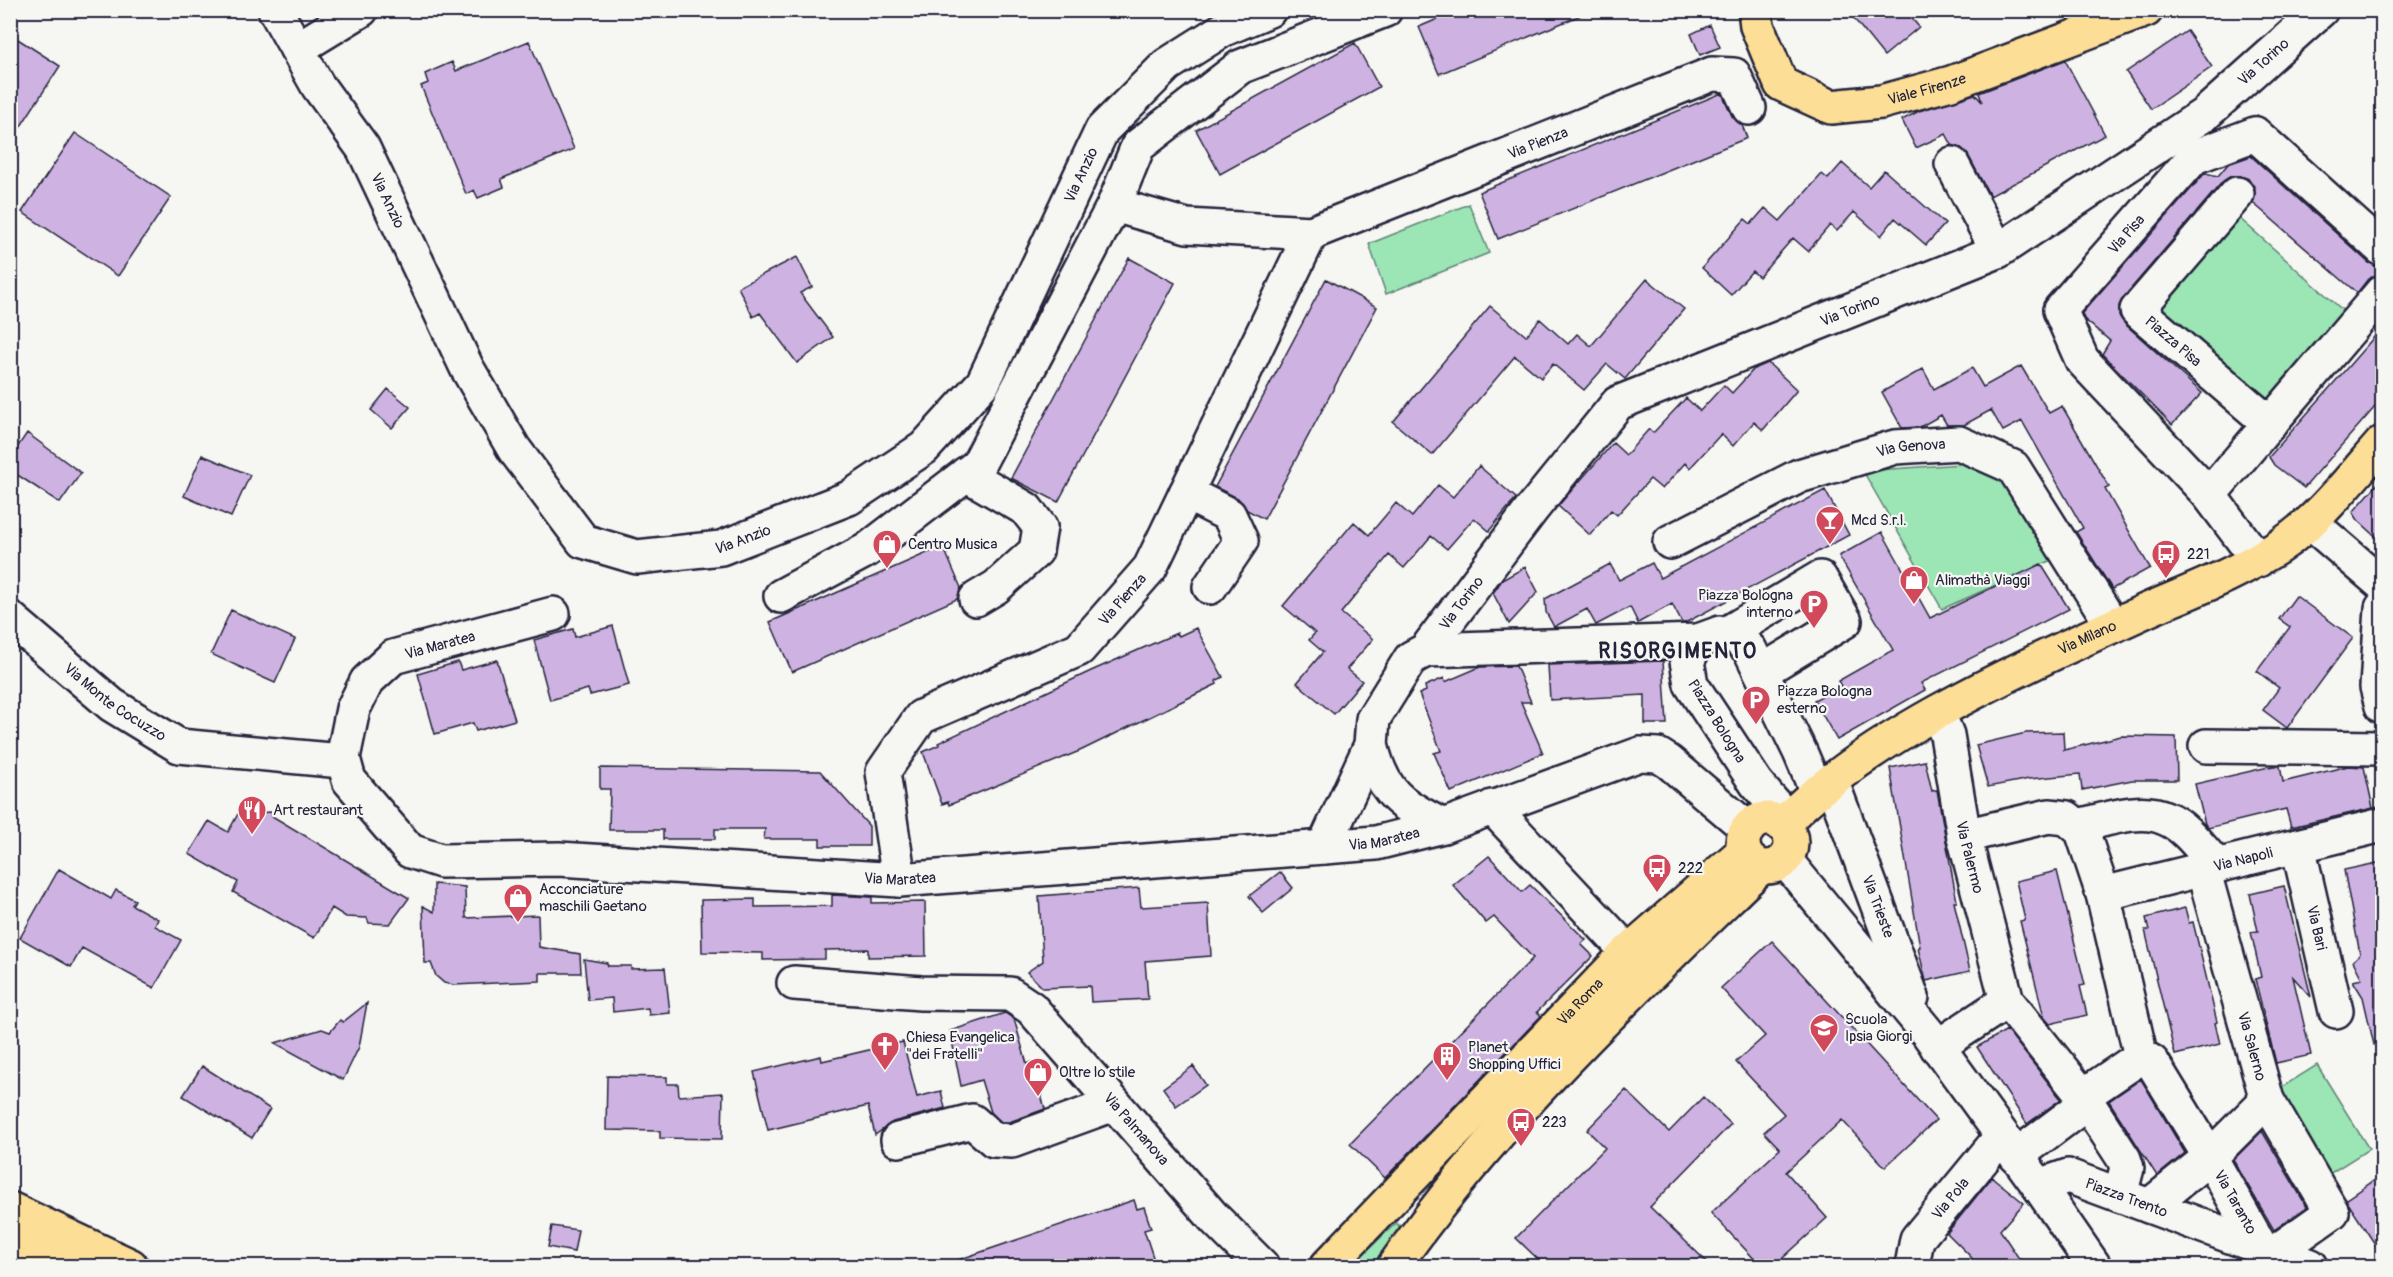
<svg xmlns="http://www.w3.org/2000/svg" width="2393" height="1277" font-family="Pangolin,sans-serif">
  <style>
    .green { fill: #9ce5b4; stroke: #5f8478; stroke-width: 1.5 }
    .building { fill: #ceb3e2; stroke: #22223b; stroke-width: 1.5 }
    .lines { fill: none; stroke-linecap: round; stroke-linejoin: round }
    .minor-casing { stroke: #22223b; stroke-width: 38 }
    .major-casing { stroke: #22223b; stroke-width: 38 }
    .minor { stroke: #f6f6f2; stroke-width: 33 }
    .major { stroke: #fdde96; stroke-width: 33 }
    .labels { text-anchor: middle; stroke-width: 4.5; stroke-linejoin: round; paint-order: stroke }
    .street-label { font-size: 15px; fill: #22223b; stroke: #f6f6f2 }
    .poi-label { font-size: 15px; fill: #22223b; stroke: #f6f6f2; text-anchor: start }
    .district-label { font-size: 21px; font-weight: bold; letter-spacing: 1.5px; fill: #22223b; stroke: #f6f6f2 }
  </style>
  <rect width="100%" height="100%" fill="#f6f6f2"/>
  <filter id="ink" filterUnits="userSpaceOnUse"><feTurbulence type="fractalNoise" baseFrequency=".0167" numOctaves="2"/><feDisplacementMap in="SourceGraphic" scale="12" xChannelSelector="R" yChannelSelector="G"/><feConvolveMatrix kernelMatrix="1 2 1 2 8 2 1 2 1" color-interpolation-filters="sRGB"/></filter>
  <g filter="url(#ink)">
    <path class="green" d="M1469,204l20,49 -103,41 -17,-50z
      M2237,216l110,98 -77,86 -111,-94z
      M1991,462l61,98 -110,49 -79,-138z
      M2317,1065l52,84 -43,27 -52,-84z
      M1396,1223l6,6 -22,37h-29z"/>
    <path class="building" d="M1459,10h131l1,1 -152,63 -20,-47z
      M1847,10h58l14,17 -35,29z
      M1710,25l10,22 -20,8 -9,-21z
      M2187,31l25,36 -61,42 -25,-37z
      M10,34l50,32 -50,77z
      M529,41l45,108 -73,30 3,8 -26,11 -4,-8 -8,4 -45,-108 7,-3 -3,-9 27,-12 4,9z
      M1355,43l24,44 -159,87 -24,-44z
      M2065,60l40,75 -115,61 -22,-41 -7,-7 -9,-3 -6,-11 -30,14 -14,-28 17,-9 56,-17 7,8 -3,-9z
      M1722,93l10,23 10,9 5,13 -249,101 -19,-47z
      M75,133l96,64 -53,79 -96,-64z
      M2251,156l118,107 13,4v7l-14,5 -11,14 -104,-90 2,-15 -6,-9 -9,-3h-9l-8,5 -100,117 -4,8v10l6,8 77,69 -30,32 -70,-71 8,-13 -26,-22 -2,-6 123,-140 13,3 10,-12z
      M1842,163l27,24 15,-17 61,54 -19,21 -31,-27 -14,18 -27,-24 -17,19 -7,-6 -22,26 -15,-13 -34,39 -7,-6 -21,24 -29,-27 43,-49 6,5 14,-16 15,13 42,-47 6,5z
      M797,257l15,30 -12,6 33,44 -36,26 -37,-50 -7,4 -15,-30z
      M1129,258l46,25 -117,219 -47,-24z
      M1326,279l51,28 -113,212 -17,-9 -9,-12 -23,-11z
      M1647,279l37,30 -59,70 -18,-15 -23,26 -31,-26 -12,14 -26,-22 -83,99 -39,-33 97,-116 36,30 14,-17 28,25 9,-10 14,12z
      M2382,328v71l-78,89 -30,-23 -5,-8z
      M1768,363l29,27 -34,40 -9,-8 -21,24 -12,-12 -31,34 -5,-5 -23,26 -12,-10 -33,36 -6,-5 -21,25 -32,-29 55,-63 13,12 23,-26 4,4 33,-35 14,13 24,-26 8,8 22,-24z
      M2021,366l28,47 13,-7 47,81 -4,2 45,79 -38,21 -36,-57 7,-4 -61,-107 -19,10 -12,-21 -27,15h-17l-6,-10 -21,12 -18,1 -20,-36 41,-23 11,20 38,-21 11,19z
      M388,389l22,18 -18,21 -21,-18z
      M27,433l54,40 -21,30 -50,-33v-12z
      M202,455l48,20 -19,42 -47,-21z
      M1479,466l37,32 -27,33 -15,-13 -27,31 -16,-13 -27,32 -15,-13 -48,58 32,26 -26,30 15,12 -28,33 -37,-31 26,-31 -14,-12 6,-7 -32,-27 71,-84 15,13 27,-32 16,14 26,-32 15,12z
      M2382,479v63l-24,-22 -5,-8z
      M1825,490l24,45 -164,88h-3l-10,-19 -34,19 -8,-16 -34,18 -9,-16 -33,18 -8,-15 -1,-13 65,-35 9,16 33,-17 8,15z
      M1882,532l48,86 111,-54 28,45 -148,74 4,7 -88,50 -23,-40 27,-14 -3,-5 55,-31 -54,-94z
      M943,546l18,42 -4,11 -165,73 -22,-50z
      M1525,567l13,25 -29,32 -16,-31 9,-13z
      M2296,596l57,42 -66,90 -24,-18 16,-22 -22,-17 33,-44 -11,-8z
      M231,610l64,29 -20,44 -64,-29z
      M613,626l16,59 -39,10 -2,-6 -38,11 -16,-60 39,-11 2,8z
      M1196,628l27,49 -7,4 1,3 -135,66 -133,55 -1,-3 -6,2 -19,-52 16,-7 -1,-2 153,-72 86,-38 2,3z
      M497,660l18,60 -39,11 -3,-8 -38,11 -17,-60 40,-12 3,8z
      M1663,661l4,63h-22v-29l-95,5 -2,-35z
      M1516,666l15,36h-10l22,51 -92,39 -17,-39 7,-2 -22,-57 7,-3 -1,-5 19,-8 1,4 35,-15z
      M2063,732l1,18 57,-14 55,1 1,43h-45l-50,10 -2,-16 -51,5 -41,8 -12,-42 50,-12z
      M1925,761l7,30 5,-1 1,6 19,106h-3l16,69 -44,10 -8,-33 2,-1 -30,-179z
      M2273,766h7l3,16 65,-16 16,1 9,41 -82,19 -5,-18 -78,19 -3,-4 -10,-40z
      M600,768l220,3 49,55v20h-49v-7h-56l1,-10h-50v10h-52v-9h-54l1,-41h-10z
      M271,812l1,4 137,82 -19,26 -21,-1 -2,-5 -21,-1 -14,-9 -18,30 -81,-46 5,-10 -49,-28 20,-33 19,11 10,-18z
      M1489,856l33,36 8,-7 56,55 -5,4 12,12 -56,56 4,4 -156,162 -35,-34 183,-186 -39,-41 -8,6 -33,-38z
      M2382,862v182l-8,1 -11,-48 -10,-16 9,-2 -9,-18 7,-7 -16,-84z
      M59,869l52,30 5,-9 19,10 -3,5 26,14 -3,7 26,14 -27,48 -72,-40 -11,19 -51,-29z
      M2057,871l28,114 -5,1 7,29 -37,9 -6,-7 -24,-96 5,-1 -9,-39z
      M1280,872l13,16 -30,25 -14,-17z
      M434,884l31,3 1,31 72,-3 1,32 41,7 1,19h-41v8l-86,4 -10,-2 -8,-7 -5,-13h-6l-2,-57 11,6z
      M2284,886l27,111 -18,-20 18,78 -35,8 -21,-84 6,-2 -10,-45 7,-1 -8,-37z
      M1139,888l2,19 67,-4 3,53 -66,5 3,38 -57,3 -1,-16 -47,2 -16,-16 16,-11 -4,-65z
      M832,895l40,2v6l53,-1 1,54 -58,1v-8l-43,1v9l-62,1v-7l-61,-1 -1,-52 54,-1v8l77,-1z
      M2185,908l4,15 4,-1 24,100 -2,1 5,21 -45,11 -30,-125h4l-3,-12z
      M1772,941l164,179 -51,47 -43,-47 -56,52 41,46 -53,48h-13l-50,-53 69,-64 -16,-17 20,-18 -48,-52 29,-26 -44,-48z
      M584,959l23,4 1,3h23v3l34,-1 5,45 -21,2 -1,-7 -35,4 -1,-14 -24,2z
      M367,1003l-8,44 -16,33 -68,-37 47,-14 8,3 10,-12 3,2z
      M1005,1013l9,6 13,45 5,-2 13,47 -36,13h-8l-10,-10 -10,-32 -20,6 -11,-55z
      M2007,1030l54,69 -34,25 -50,-77z
      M903,1042l14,55 24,-6 4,17 -52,14 -18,13 -7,-29 -100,24 -14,-58 67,-16 1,5z
      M202,1066l68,43 -18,29 -69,-42z
      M1193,1066l13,19 -30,21 -13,-18z
      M607,1076l60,1v7h11l1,12 44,-3 -1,46 -62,-1v-7l-54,-1z
      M2141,1079l44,74 -28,23 -48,-75z
      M1626,1090l43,42 34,-35 28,27 -81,83 61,59h-166l-29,-28 89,-90 -18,-18z
      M2262,1131l45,76 -33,23 -41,-70z
      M2382,1175v80l-36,-55z
      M1992,1177l32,26 -24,27 24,36h-48l-5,-9 -24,-24z
      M1134,1200l3,9 7,-2 7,21 -7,2 12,36h-206l-1,-3z
      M552,1226l26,4 -4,22 -26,-5z"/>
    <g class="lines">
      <g class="minor-casing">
        <g id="minor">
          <path id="s1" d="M275,10l43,76 45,62 104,220 47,81 69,92 54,16 84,-9 128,-50 75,-50 59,-65 119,-253 65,-65 57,-36 45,-19"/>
          <path d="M297,49l64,-39"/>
          <path d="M1952,164l46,87"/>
          <path id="s2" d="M2237,194l-100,116 133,114"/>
          <path id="s3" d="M1311,233l401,-159 22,1 15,33"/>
          <path d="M966,474l60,35 14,18 -4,24 -40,36 -20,12"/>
          <path d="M1186,493l43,22 12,26 -31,46"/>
          <path d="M2209,495l173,-203"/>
          <path d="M2311,523l71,61"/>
          <path id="s4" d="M1670,542l129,-66 96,-29 64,-4 54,24 100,159"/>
          <path id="s5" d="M2258,560l-49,-65 -127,-135 -22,-50 134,-153 61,-23 127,115"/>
          <path d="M781,596l86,-46 111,-85 136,-260"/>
          <path d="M2382,608l-5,79 5,19"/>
          <path id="s6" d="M553,614l-160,43 -26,24 -14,28 -10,49 6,22 61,71 31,10 118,-2 340,21 477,-37 67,-17 197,-72 18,1 11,7 79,67"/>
          <path id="s7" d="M10,618l102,87 67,41 152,14 12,-2"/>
          <path d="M1726,634l94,-56 25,43 -84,51"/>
          <path d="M1426,650l272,-9"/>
          <path id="s8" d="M1938,713l9,22 17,101 43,165 76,95"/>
          <path d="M1371,745c12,49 28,58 72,81"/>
          <path d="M2206,746l176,2"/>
          <path id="s9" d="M1831,780l81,217"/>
          <path d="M1492,807l136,145"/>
          <path d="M1787,819l-31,-36 -65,-99 -4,-23 11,-20 22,-8 15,3 15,14 50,102 17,40"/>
          <path d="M2077,826c25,-5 63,-20 88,-8 21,8 37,32 52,48"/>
          <path id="s10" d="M1964,836l85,-20 18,2 15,13 21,63 279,-69"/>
          <path id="s11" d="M2298,846l38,165"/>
          <path id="s12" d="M1324,847l47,-102 2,-26 38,-61 15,-8 106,-141 86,-106 380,-152 207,-137 116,-104"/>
          <path d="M1785,860l142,172 112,154 55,80"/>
          <path id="s13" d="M2203,869l64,231 65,112 -58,41"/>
          <path id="s14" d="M899,880l-16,-108 38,-55 158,-68 71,-81 161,-335 -124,-7 -73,-21 24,-59 102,-79 145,-57"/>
          <path d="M2103,894l35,150"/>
          <path id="s15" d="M794,983l127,10 89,1 21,14 184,211 47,47"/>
          <path d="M1937,1047l70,-46"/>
          <path d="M898,1140l74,-19 22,19 18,1 102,-37"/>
          <path d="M2016,1156l72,-54"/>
          <path id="s16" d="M2039,1186l29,-10 243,90"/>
          <path d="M2120,1195l7,-27 -3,-9 -41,-63 53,-36 9,-2 7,4 58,95 57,-57"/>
          <path id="s17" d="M2149,1206l61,-49 52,92"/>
          <path id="s18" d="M1912,1266l5,-27 84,-102"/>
        </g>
      </g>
      <g class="major-casing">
        <g id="major">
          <path id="s19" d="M1755,10l2,16 24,58 50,23 50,-5 70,-19 195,-73"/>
          <circle cx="1767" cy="843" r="24"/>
          <path id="s20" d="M1782,825c85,-91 250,-162 363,-214 46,-20 94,-38 135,-65 40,-27 70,-67 102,-103"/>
          <path d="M10,1209l121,57"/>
          <path d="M10,1241l55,25"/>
          <path id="s21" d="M1327,1266l301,-314 116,-101"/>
          <path d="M1394,1266c104,-149 237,-273 367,-399"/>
        </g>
      </g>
      <use href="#minor" class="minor"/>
      <use href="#major" class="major"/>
    </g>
  </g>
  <defs>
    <g id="bar-pin" transform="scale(1.5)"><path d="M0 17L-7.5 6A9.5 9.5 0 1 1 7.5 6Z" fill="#d1495b" stroke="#f6f6f2"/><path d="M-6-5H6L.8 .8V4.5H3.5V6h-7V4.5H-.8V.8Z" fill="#fff"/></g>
    <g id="shop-pin" transform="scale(1.5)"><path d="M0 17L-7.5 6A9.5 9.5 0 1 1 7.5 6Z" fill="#d1495b" stroke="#f6f6f2"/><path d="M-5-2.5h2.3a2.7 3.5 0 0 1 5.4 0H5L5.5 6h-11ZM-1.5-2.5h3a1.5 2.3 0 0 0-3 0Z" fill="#fff"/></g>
    <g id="bus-pin" transform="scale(1.5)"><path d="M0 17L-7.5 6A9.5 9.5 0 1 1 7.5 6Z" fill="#d1495b" stroke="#f6f6f2"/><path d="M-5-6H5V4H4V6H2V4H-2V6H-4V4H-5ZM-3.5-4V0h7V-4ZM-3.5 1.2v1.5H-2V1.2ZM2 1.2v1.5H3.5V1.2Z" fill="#fff"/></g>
    <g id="parking-pin" transform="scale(1.5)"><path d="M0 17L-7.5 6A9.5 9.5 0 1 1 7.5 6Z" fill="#d1495b" stroke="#f6f6f2"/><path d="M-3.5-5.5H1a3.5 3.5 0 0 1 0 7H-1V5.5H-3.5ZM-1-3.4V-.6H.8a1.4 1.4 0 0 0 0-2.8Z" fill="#fff"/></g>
    <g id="restaurant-pin" transform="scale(1.5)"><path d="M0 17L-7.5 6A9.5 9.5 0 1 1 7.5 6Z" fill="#d1495b" stroke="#f6f6f2"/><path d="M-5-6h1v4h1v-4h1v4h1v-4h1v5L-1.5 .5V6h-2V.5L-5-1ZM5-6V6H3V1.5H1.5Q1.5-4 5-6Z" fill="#fff"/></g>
    <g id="school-pin" transform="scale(1.5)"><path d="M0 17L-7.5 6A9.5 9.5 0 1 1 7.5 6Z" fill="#d1495b" stroke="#f6f6f2"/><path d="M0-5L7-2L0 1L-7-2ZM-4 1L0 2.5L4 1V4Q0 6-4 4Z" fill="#fff"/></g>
    <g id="church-pin" transform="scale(1.5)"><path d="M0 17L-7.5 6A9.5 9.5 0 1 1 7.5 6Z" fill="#d1495b" stroke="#f6f6f2"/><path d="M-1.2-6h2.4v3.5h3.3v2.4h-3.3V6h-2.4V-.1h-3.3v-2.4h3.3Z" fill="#fff"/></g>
    <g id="building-pin" transform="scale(1.5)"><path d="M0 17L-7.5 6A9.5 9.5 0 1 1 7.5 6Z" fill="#d1495b" stroke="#f6f6f2"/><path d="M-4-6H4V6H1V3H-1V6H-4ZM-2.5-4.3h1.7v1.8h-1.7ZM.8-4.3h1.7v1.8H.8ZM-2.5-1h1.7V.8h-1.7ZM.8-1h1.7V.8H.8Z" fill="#fff"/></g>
  </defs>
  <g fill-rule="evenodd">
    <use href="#bar-pin" x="1830" y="520"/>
    <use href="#shop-pin" x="887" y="544"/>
    <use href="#bus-pin" x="2166" y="554"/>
    <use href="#shop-pin" x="1914" y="580"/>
    <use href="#parking-pin" x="1814" y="604"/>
    <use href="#parking-pin" x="1756" y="700"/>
    <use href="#restaurant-pin" x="252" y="810"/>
    <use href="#bus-pin" x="1657" y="868"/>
    <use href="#shop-pin" x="518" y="898"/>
    <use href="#school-pin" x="1824" y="1028"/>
    <use href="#church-pin" x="885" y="1046"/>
    <use href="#building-pin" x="1447" y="1056"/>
    <use href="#shop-pin" x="1038" y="1072"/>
    <use href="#bus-pin" x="1521" y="1122"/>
  </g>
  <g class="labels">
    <g class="street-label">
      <text dy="5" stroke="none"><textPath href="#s12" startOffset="1276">Via Torino</textPath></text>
      <text dy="5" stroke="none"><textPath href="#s19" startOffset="232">Viale Firenze</textPath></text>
      <text dy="5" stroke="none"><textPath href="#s3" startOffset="244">Via Pienza</textPath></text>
      <text dy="5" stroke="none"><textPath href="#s1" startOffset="1302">Via Anzio</textPath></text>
      <text dy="5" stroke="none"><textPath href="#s1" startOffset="222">Via Anzio</textPath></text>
      <text dy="5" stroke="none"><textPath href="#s5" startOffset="422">Via Pisa</textPath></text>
      <text dy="5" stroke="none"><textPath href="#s12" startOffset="790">Via Torino</textPath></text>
      <text dy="5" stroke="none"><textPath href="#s2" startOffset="201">Piazza Pisa</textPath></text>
      <text dy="5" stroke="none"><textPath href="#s4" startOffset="261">Via Genova</textPath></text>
      <text dy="5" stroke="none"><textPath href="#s1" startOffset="780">Via Anzio</textPath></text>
      <text dy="5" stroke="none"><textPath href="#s14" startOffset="414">Via Pienza</textPath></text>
      <text dy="5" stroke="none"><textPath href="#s12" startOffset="286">Via Torino</textPath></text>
      <text dy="5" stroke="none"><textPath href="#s20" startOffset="360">Via Milano</textPath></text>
      <text transform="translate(440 645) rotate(-15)" y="5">Via Maratea</text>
      <text dy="5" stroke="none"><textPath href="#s7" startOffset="135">Via Monte Cocuzzo</textPath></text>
      <text transform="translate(1717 721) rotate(58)" y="5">Piazza Bologna</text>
      <text dy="5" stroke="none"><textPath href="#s6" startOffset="1377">Via Maratea</textPath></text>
      <text dy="5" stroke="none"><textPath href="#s8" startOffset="148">Via Palermo</textPath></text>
      <text dy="5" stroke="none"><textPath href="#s10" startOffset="336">Via Napoli</textPath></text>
      <text dy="5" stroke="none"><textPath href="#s6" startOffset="891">Via Maratea</textPath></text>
      <text dy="5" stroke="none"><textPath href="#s9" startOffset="135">Via Trieste</textPath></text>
      <text dy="5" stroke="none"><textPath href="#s11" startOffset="84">Via Bari</textPath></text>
      <text dy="5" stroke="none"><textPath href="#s21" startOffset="366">Via Roma</textPath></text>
      <text dy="5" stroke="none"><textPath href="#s13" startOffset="184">Via Salerno</textPath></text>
      <text dy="5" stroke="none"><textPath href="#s15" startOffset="402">Via Palmanova</textPath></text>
      <text dy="5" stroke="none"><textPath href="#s16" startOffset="93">Piazza Trento</textPath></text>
      <text dy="5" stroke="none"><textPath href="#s18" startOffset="80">Via Pola</textPath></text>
      <text dy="5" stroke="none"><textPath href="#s17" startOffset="130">Via Taranto</textPath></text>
    </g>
    <g class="poi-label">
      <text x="1851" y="525">Mcd S.r.l.</text>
      <text x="908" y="549">Centro Musica</text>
      <text x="2187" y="559">221</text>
      <text x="1935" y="585">Alimathà Viaggi</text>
      <text x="1793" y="600" text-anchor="end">Piazza Bologna<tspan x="1793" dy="17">interno</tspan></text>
      <text x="1777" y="696">Piazza Bologna<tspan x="1777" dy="17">esterno</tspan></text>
      <text x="273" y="815">Art restaurant</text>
      <text x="1678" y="873">222</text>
      <text x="539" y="894">Acconciature<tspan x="539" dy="17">maschili Gaetano</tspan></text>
      <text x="1845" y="1024">Scuola<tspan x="1845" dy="17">Ipsia Giorgi</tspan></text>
      <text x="906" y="1042">Chiesa Evangelica<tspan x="906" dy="17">"dei Fratelli"</tspan></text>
      <text x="1468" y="1052">Planet<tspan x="1468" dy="17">Shopping Uffici</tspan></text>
      <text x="1059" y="1077">Oltre lo stile</text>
      <text x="1542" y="1127">223</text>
    </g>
    <g class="district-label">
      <text x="1678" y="658">RISORGIMENTO</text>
    </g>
  </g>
  <rect width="2393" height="1277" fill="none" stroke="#f6f6f2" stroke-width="36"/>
  <rect x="18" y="18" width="2357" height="1241" fill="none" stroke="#22223b" stroke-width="2" filter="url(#ink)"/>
</svg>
